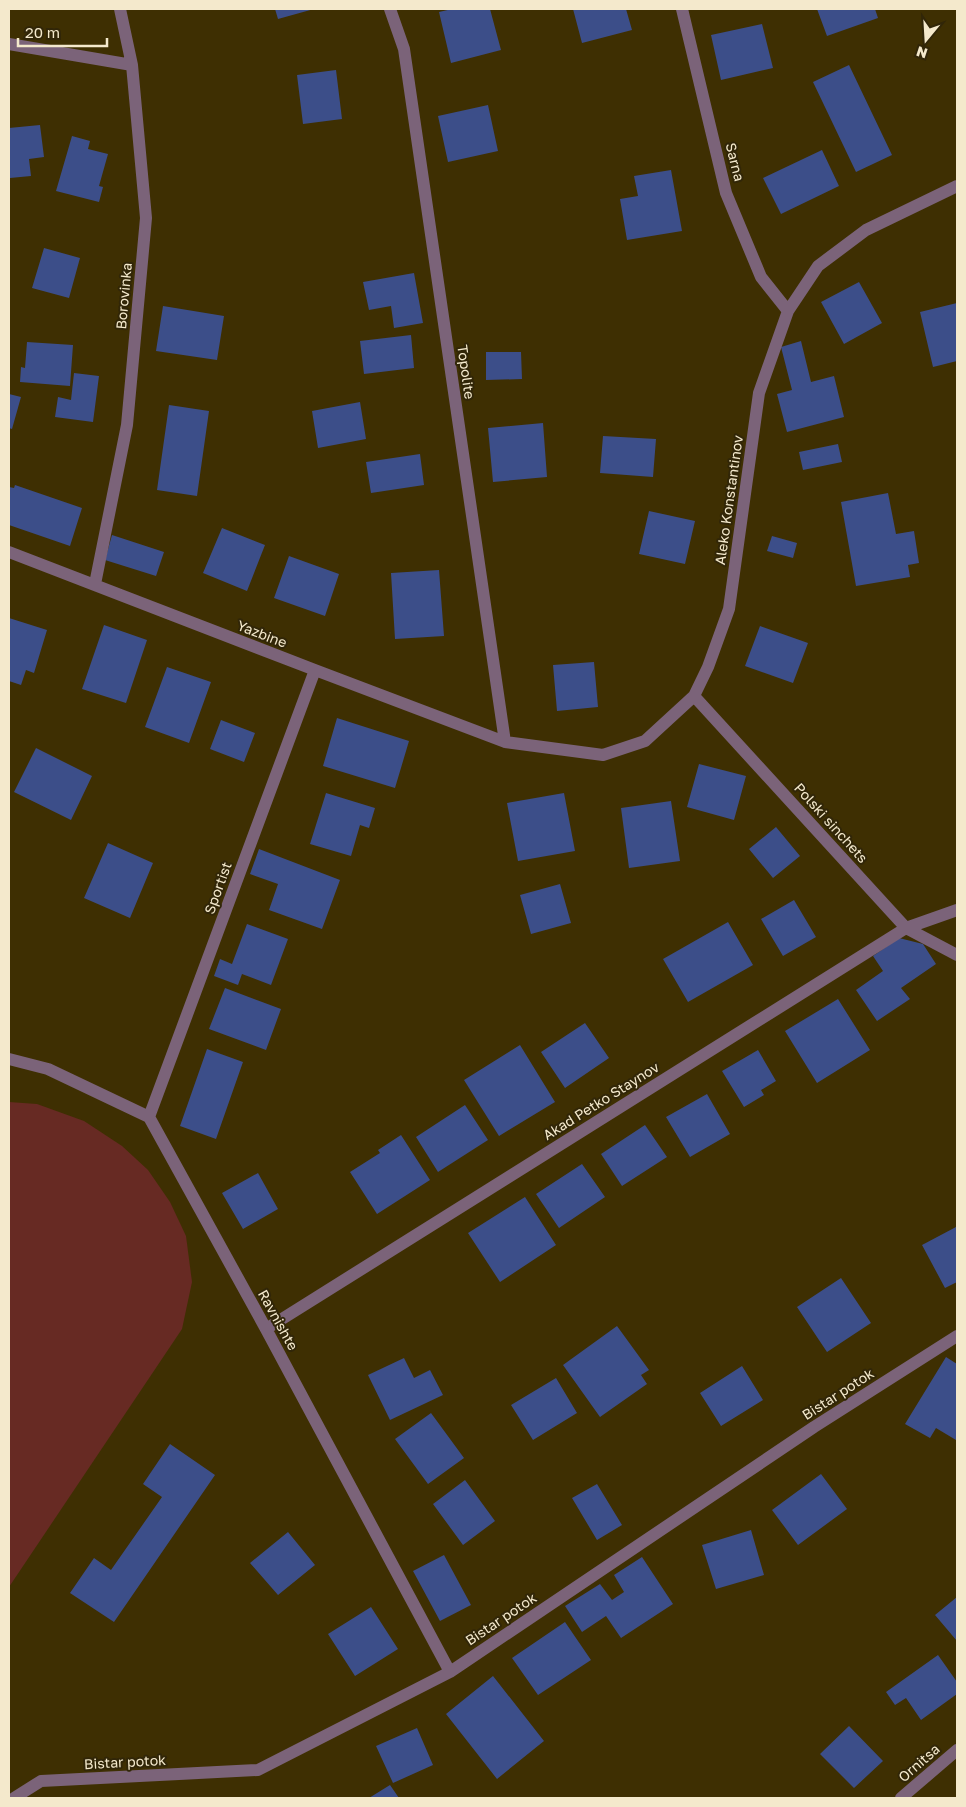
<svg xmlns="http://www.w3.org/2000/svg" width="966" height="1807" font-family="'Golos Text',sans-serif">
  <style>
    .green { fill: #672a23 }
    .building { fill: #3c4e89 }
    .lines { fill: none; stroke-linecap: round; stroke-linejoin: round }
    .minor { stroke: #7b6379; stroke-width: 12 }
    .labels { text-anchor: middle; stroke-width: 4; stroke-linejoin: round; paint-order: stroke }
    .street-label { font-size: 14px; fill: #f4e9cc; stroke: #312608 }
  </style>
  <rect width="100%" height="100%" fill="#3e2f02"/>
  <path class="green" d="M9,1102l28,2 47,17 38,25 26,24 22,32 16,34 6,46 -10,47 -173,258z"/>
  <path class="building" d="M275,9h39l-36,10z
    M452,9h38l11,41 -50,13 -12,-51z
    M573,9h53l6,21 -50,13z
    M817,9h58l3,9 -51,18z
    M762,24l11,44 -52,12 -10,-45z
    M849,65l43,90 -36,17 -43,-90z
    M336,70l6,49 -39,5 -6,-49z
    M488,105l10,46 -50,11 -10,-46z
    M40,125l4,32 -15,2 2,17 -21,2 -1,-50z
    M72,136l18,5 -2,8 20,5 -9,32 4,1 -4,15 -43,-11z
    M822,150l17,36 -58,28 -18,-36z
    M671,170l11,61 -55,9 -7,-41 18,-3 -4,-20z
    M44,248l36,10 -11,40 -37,-10z
    M414,273l9,50 -29,5 -3,-22 -22,4 -6,-28z
    M859,282l23,41 -38,21 -23,-42z
    M957,303v58l-24,6 -13,-55z
    M163,306l61,10 -7,44 -61,-9z
    M411,335l3,33 -50,6 -4,-33z
    M801,341l10,41 23,-6 10,41 -57,15 -10,-38 15,-4 -11,-43z
    M27,342l46,3 -3,41 -50,-4 1,-15 4,1z
    M486,352h35l1,27 -36,1z
    M74,373l25,3 -6,46 -38,-5 3,-20 13,3z
    M9,394l12,3 -9,32 -3,-1z
    M360,402l6,37 -48,9 -6,-37z
    M169,405l40,6 -12,85 -40,-6z
    M543,423l4,54 -54,5 -5,-54z
    M603,436l53,3 -3,38 -53,-4z
    M838,444l4,18 -39,8 -4,-18z
    M420,454l4,31 -53,8 -5,-31z
    M15,485l67,23 -12,38 -61,-21v-38l5,1z
    M888,493l8,41 18,-3 5,32 -11,2 2,12 -54,9 -15,-84z
    M649,511l46,10 -10,43 -46,-10z
    M222,528l43,17 -18,46 -44,-18z
    M112,535l52,17 -8,24 -51,-16z
    M772,536l25,7 -4,15 -26,-7z
    M289,556l50,18 -14,42 -51,-18z
    M439,570l5,66 -49,3 -4,-66z
    M9,618l38,12 -13,43 -8,-3 -5,15 -12,-4z
    M104,625l43,15 -21,63 -44,-14z
    M760,626l48,17 -15,40 -48,-17z
    M594,662l4,45 -41,4 -4,-46z
    M167,667l44,15 -22,61 -44,-16z
    M337,718l72,23 -14,47 -72,-22z
    M221,720l34,13 -11,29 -34,-13z
    M36,748l56,28 -21,44 -57,-28z
    M699,764l47,12 -12,44 -47,-13z
    M326,793l49,15 -6,20 -9,-3 -9,31 -41,-12z
    M564,793l11,58 -57,10 -11,-58z
    M671,801l9,60 -51,7 -8,-60z
    M776,827l24,29 -27,22 -24,-29z
    M108,843l45,20 -23,55 -46,-20z
    M259,849l81,31 -18,49 -53,-19 9,-26 -28,-10z
    M560,884l11,39 -40,11 -11,-39z
    M794,900l22,37 -33,19 -22,-37z
    M728,922l25,43 -65,37 -25,-43z
    M247,924l41,15 -17,46 -29,-11 -4,11 -24,-9 6,-17 12,5z
    M899,938l24,6 13,20 -35,24 9,11 -33,22 -21,-31 27,-19 -10,-15z
    M225,988l56,21 -15,41 -57,-21z
    M838,999l32,51 -53,33 -32,-52z
    M585,1023l24,35 -44,30 -24,-36z
    M520,1045l35,57 -56,34 -35,-56z
    M207,1049l36,13 -27,77 -36,-13z
    M758,1050l18,31 -15,9 3,5 -20,12 -22,-36z
    M707,1094l23,40 -40,23 -24,-40z
    M465,1105l23,35 -50,32 -22,-35z
    M645,1125l22,32 -45,29 -21,-32z
    M401,1135l29,45 -53,34 -27,-42 30,-19 -2,-3z
    M582,1164l23,33 -46,31 -23,-34z
    M258,1173l20,36 -35,20 -21,-36z
    M525,1197l31,48 -56,37 -32,-49z
    M956,1227l1,55 -12,6 -23,-43z
    M841,1278l30,45 -44,29 -30,-45z
    M617,1326l32,44 -8,5 6,9 -47,33 -37,-52z
    M946,1357l11,7v73l-1,3 -20,-12 -6,10 -25,-14z
    M404,1358l10,20 16,-8 13,25 -53,25 -22,-45z
    M742,1366l21,34 -42,26 -21,-33z
    M556,1378l21,35 -44,27 -22,-35z
    M431,1413l33,45 -36,26 -33,-45z
    M170,1444l45,31 -101,147 -44,-29 24,-35 17,12 51,-73 -19,-13z
    M821,1474l26,35 -49,36 -26,-35z
    M465,1480l30,41 -32,24 -30,-41z
    M597,1484l25,41 -25,15 -25,-42z
    M751,1530l13,45 -48,14 -14,-44z
    M288,1532l27,33 -37,30 -28,-32z
    M444,1555l27,50 -31,16 -27,-50z
    M642,1557l31,47 -52,34 -15,-22 -24,16 -17,-26 35,-22 12,16 12,-8 -10,-17z
    M957,1597v44l-22,-26z
    M371,1607l27,42 -43,27 -27,-42z
    M565,1622l26,38 -53,35 -26,-37z
    M938,1655l19,27v12l-36,26 -15,-22 -11,7 -9,-13z
    M493,1676l51,65 -47,38 -51,-65z
    M849,1726l34,35 -29,27 -34,-34z
    M417,1728l16,37 -40,18 -17,-37z
    M390,1785l9,13h-30z"/>
  <g class="lines">
    <path class="minor" d="M390,9l14,40 101,693
      M682,9l44,184 35,84 27,34
      M9,44l123,21
      M9,552l306,118 190,72 98,13 42,-14 49,-45 14,-29 21,-58 30,-216 29,-82 30,-45 48,-36 91,-44
      M95,584l32,-159 19,-207 -14,-153 -12,-56
      M694,696l212,232 51,27
      M9,1059l39,10 101,48 117,212 184,343
      M149,1117l166,-447
      M266,1329l640,-401 51,-18
      M14,1798l27,-17 217,-11 192,-98 364,-245 143,-91
      M901,1798l56,-48"/>
  </g>
  <g class="labels">
    <g class="street-label">
      <text transform="translate(735 162) rotate(76)" y="5">Sarna</text>
      <text transform="translate(124 296) rotate(-85)" y="5">Borovinka</text>
      <text transform="translate(466 372) rotate(82)" y="5">Topolite</text>
      <text transform="translate(729 500) rotate(-82)" y="5">Aleko Konstantinov</text>
      <text transform="translate(262 634) rotate(21)" y="5">Yazbine</text>
      <text transform="translate(831 823) rotate(48)" y="5">Polski sinchets</text>
      <text transform="translate(218 888) rotate(-70)" y="5">Sportist</text>
      <text transform="translate(601 1101) rotate(-32)" y="5">Akad Petko Staynov</text>
      <text transform="translate(278 1320) rotate(61)" y="5">Ravnishte</text>
      <text transform="translate(838 1394) rotate(-33)" y="5">Bistar potok</text>
      <text transform="translate(501 1619) rotate(-34)" y="5">Bistar potok</text>
      <text transform="translate(125 1762) rotate(-3)" y="5">Bistar potok</text>
      <text transform="translate(919 1763) rotate(-41)" y="5">Ornitsa</text>
    </g>
  </g>
  <rect width="966" height="1807" fill="none" stroke="#f4e9cc" stroke-width="20"/>
  <g transform="translate(926 40) rotate(198)" stroke="#312608" stroke-width="4" paint-order="stroke">
  <path d="M0-4L9 19L0 12L-9 19Z" fill="#f4e9cc"/>
  <text y="-8" font-size="14" font-weight="bold" text-anchor="middle" fill="#f4e9cc">N</text>
  </g>
  <path d="M18 38v8h89v-8" fill="none" stroke="#f4e9cc" stroke-width="2.5"/>
  <text x="25" y="38" font-size="15" fill="#f4e9cc" stroke="#312608" stroke-width="4" paint-order="stroke">20 m</text>
</svg>
